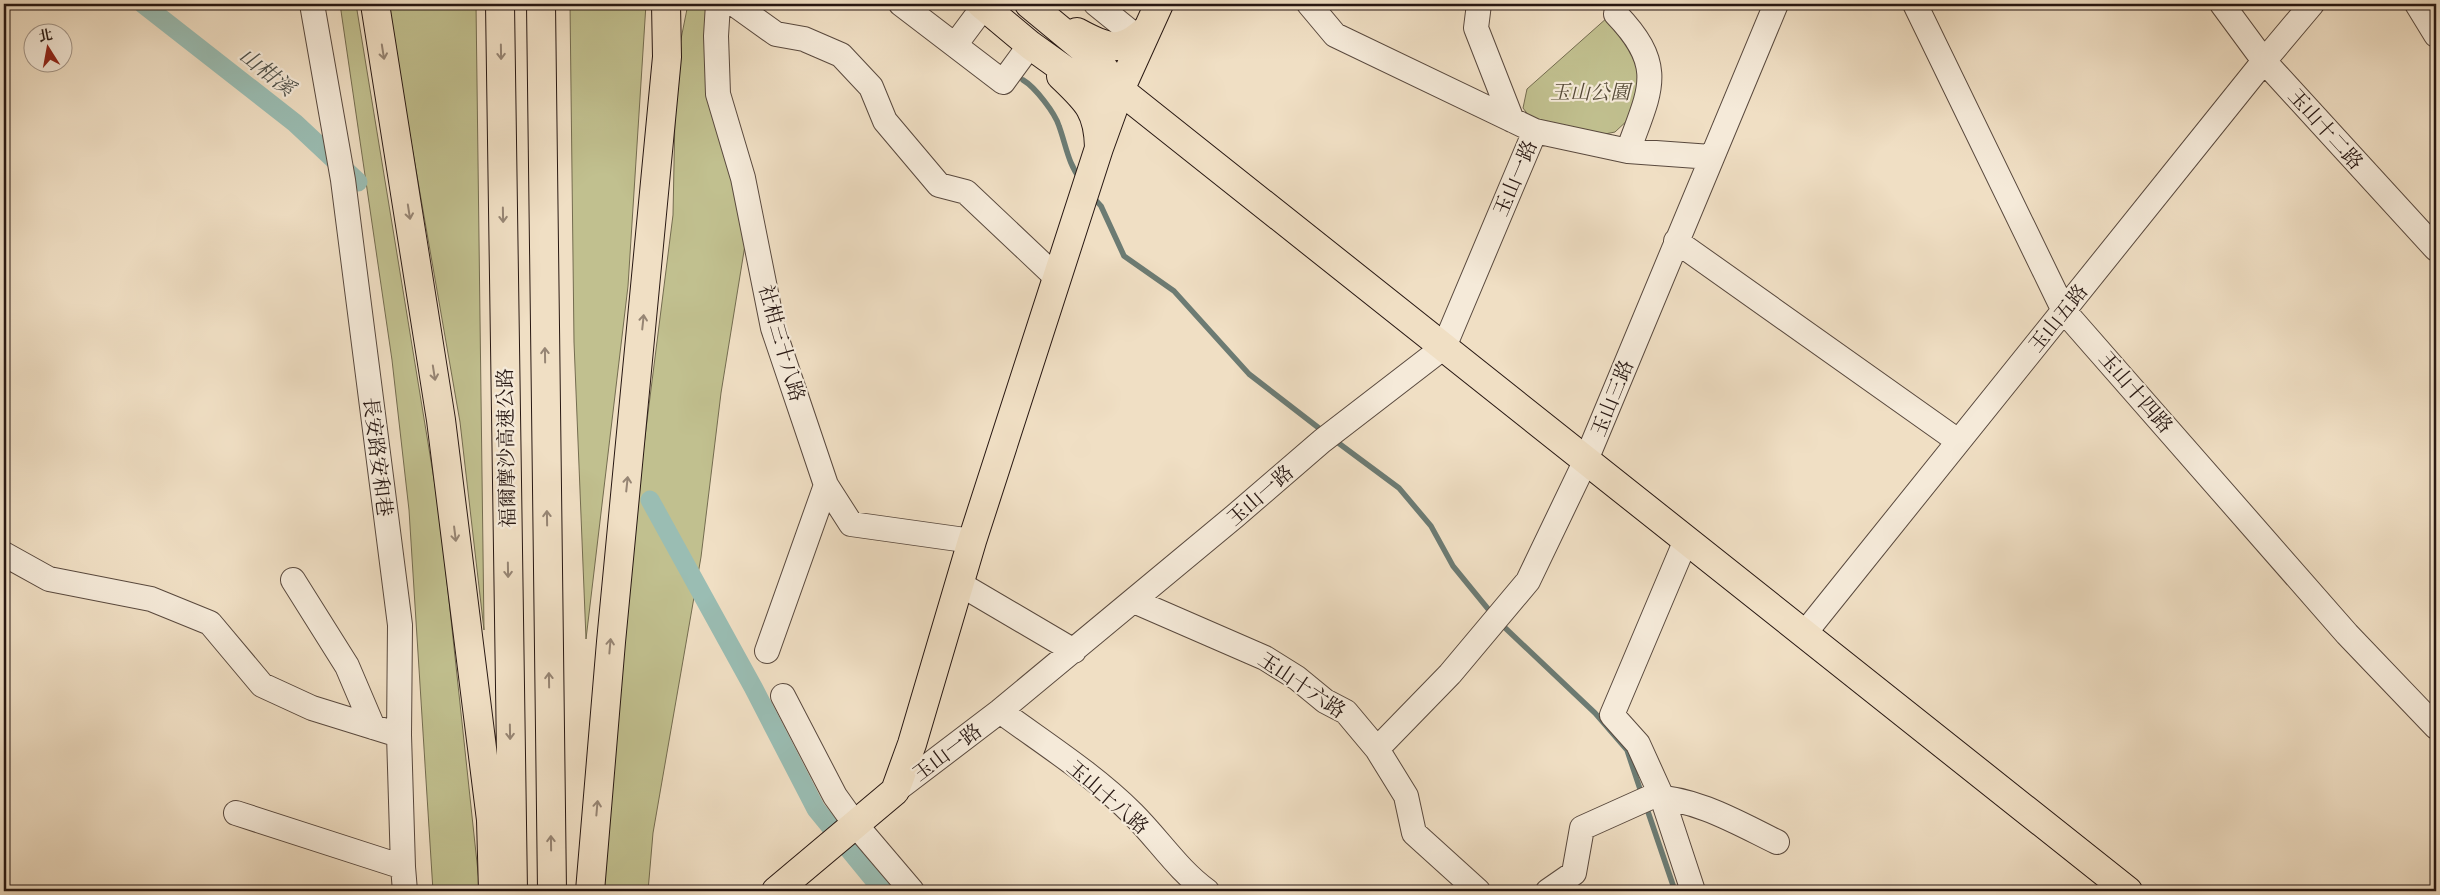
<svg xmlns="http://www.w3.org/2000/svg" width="2440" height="895" font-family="Alegreya,'Noto Serif TC',serif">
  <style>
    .green { fill: #c1c08f; stroke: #746c50 }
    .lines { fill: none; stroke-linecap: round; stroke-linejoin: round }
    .stream { stroke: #6c7b73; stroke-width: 5.5 }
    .canal { stroke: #9abdb3; stroke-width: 19 }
    .minor-casing { stroke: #59493e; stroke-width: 26 }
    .major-casing { stroke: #271712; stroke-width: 30 }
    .highway-casing { stroke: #271712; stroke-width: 30 }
    .minor { stroke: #f5ead9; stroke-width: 24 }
    .major { stroke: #f0dfc4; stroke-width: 28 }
    .highway { stroke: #f0dfc4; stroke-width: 28 }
    .oneway { stroke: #968574 }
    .labels { text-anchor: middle; stroke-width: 4.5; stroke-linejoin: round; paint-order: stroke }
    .park-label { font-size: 20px; font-style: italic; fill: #554a38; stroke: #f5ead9 }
    .street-label { font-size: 20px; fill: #271712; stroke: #f5ead9 }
    .water-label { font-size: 21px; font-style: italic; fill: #4f514a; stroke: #f5ead9 }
  </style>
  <rect width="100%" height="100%" fill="#f0dfc4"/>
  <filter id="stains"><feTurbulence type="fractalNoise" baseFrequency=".004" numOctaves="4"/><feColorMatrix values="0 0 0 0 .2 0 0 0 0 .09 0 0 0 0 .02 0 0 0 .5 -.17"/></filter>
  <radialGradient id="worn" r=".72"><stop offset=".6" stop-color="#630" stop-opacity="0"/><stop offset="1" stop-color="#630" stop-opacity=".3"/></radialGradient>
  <path class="green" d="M340,4h16l84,512 40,375h-47l-24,-381 -17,-150z
    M387,4h89l8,626 -24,-208z
    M570,4h76l-18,282 -42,353 -12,-297z
    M688,4h21l2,68 34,173 -24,148 -20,164 -48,276 -5,58h-47l20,-264 52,-412 3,-151z
    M1608,17l24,27 8,30 -9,43 -16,15 -25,5 -55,-13 -12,-16 4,-19z"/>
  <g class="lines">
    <path class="stream" d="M1023,80c12,7 32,33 36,46 7,19 9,38 22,54
      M1092,196l9,10 23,50 50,35 75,83 75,58
      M1333,439l66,49 32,38 22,40 40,49
      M1501,624l94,89 32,37 15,45
      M1646,806l29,85"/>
    <path class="canal" d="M143,4l152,119 63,59
      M650,500l103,187 63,122 67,82"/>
    <g class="minor-casing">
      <path id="minor" d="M312,4l31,176 57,445 -1,110 4,132 2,24
        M718,4l-2,32 2,58 25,84 30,150 53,157 25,39 121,17
        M734,4l42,30 28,5 37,16 30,32 14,34 54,64 27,7 90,85
        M901,4l102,78 27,-37
        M1096,4l42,34
        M1309,4l26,31 200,96 93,20 83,6
        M1479,4l-3,24 36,92
        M1915,4l149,307 283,323 89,93
        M2222,4l42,57 172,188
        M2417,4l19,31
        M1616,14c51,53 34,76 12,137
        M955,45l29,-39
        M1676,241l282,200
        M1686,540l-74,175 26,29 24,53 31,94
        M4,554l45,25 102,20 59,24 52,62 50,23 87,27
        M293,580l54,86 26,61
        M960,584l114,67
        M1134,601l131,57 32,20 28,23 21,11 31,37 29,47 8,37 64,58
        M1804,634l460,-573 48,-57
        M767,651l59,-166
        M783,696l52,100 20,28 57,67
        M1000,711c45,33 94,64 133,103 26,26 45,56 74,77
        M1377,749l73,-75 78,-93 58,-121 190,-456
        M895,791l105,-80 235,-195 87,-75 122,-94 91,-216
        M236,813l167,54
        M1548,891l26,-18 8,-45 69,-31c45,1 87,26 126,45"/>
    </g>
    <g class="major-casing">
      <path id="major" d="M981,4l49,41 53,38 37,7
        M1029,4l69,57 22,29 1008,801
        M1077,32c31,17 44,22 71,-4
        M1061,76c26,25 37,34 38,71
        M776,891l119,-100 17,-47 60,-203 127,-393 21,-58 39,-86"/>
    </g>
    <g class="highway-casing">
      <path id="highway" d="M375,4l66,416 50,400 2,71
        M500,4l13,887
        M541,4l11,887
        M590,891l21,-249 56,-585 -1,-53"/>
    </g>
    <use href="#minor" class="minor"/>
    <use href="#major" class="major"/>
    <use href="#highway" class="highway"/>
  </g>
  <defs><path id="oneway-shaft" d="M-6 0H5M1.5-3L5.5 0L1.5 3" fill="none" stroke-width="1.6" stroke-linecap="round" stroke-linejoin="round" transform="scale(1.25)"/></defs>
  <g class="oneway">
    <use href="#oneway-shaft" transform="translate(383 52) rotate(81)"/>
    <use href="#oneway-shaft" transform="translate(501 52) rotate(89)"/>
    <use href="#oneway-shaft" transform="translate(409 212) rotate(81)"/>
    <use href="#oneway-shaft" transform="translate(503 215) rotate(89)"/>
    <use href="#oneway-shaft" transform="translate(643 322) rotate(-84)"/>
    <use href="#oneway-shaft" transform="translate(545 355) rotate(-91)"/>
    <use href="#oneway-shaft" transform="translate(434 373) rotate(81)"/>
    <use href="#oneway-shaft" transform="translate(627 484) rotate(-84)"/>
    <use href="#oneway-shaft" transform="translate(547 518) rotate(-91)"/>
    <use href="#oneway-shaft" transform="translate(455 534) rotate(83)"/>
    <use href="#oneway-shaft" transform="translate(508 570) rotate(89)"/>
    <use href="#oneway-shaft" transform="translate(610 646) rotate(-85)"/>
    <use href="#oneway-shaft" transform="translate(549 680) rotate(-91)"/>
    <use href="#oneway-shaft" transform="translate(510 732) rotate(89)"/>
    <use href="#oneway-shaft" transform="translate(597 808) rotate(-85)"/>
    <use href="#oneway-shaft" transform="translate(551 843) rotate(-91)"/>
  </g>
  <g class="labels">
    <g class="park-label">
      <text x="1590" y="99">玉山公園</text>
    </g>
    <g class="street-label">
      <text transform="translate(2326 129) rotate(48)" y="7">玉山十二路</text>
      <text transform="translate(1515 178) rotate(-67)" y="7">玉山一路</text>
      <text transform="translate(2058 318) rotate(-51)" y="7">玉山五路</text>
      <text transform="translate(782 343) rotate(74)" y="7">社柑三十八路</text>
      <text transform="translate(2136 392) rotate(49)" y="7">玉山十四路</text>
      <text transform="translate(1612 398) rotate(-68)" y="7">玉山三路</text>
      <text transform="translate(506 448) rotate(-91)" y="7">福爾摩沙高速公路</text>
      <text transform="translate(378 457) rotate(83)" y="7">長安路安和巷</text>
      <text transform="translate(1260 495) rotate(-41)" y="7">玉山一路</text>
      <text transform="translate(1302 685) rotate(34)" y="7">玉山十六路</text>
      <text transform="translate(947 752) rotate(-37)" y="7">玉山一路</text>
      <text transform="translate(1108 797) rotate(41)" y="7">玉山十八路</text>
    </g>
    <g class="water-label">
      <text transform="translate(267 72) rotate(38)" y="7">山柑溪</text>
    </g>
  </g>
  <rect width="2440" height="895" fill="none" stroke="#f0dfc4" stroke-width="20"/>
  <rect x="5" y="5" width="2430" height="885" fill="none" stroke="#271712" stroke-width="2.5"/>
  <rect x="10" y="10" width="2420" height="875" fill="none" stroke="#271712"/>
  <g transform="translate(48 48) rotate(349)"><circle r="24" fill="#f5ead9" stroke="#a39689"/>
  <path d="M0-4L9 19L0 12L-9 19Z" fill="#8f2418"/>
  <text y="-8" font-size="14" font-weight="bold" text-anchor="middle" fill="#271712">北</text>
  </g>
  <rect width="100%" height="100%" filter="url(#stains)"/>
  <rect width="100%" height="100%" fill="url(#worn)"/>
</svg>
